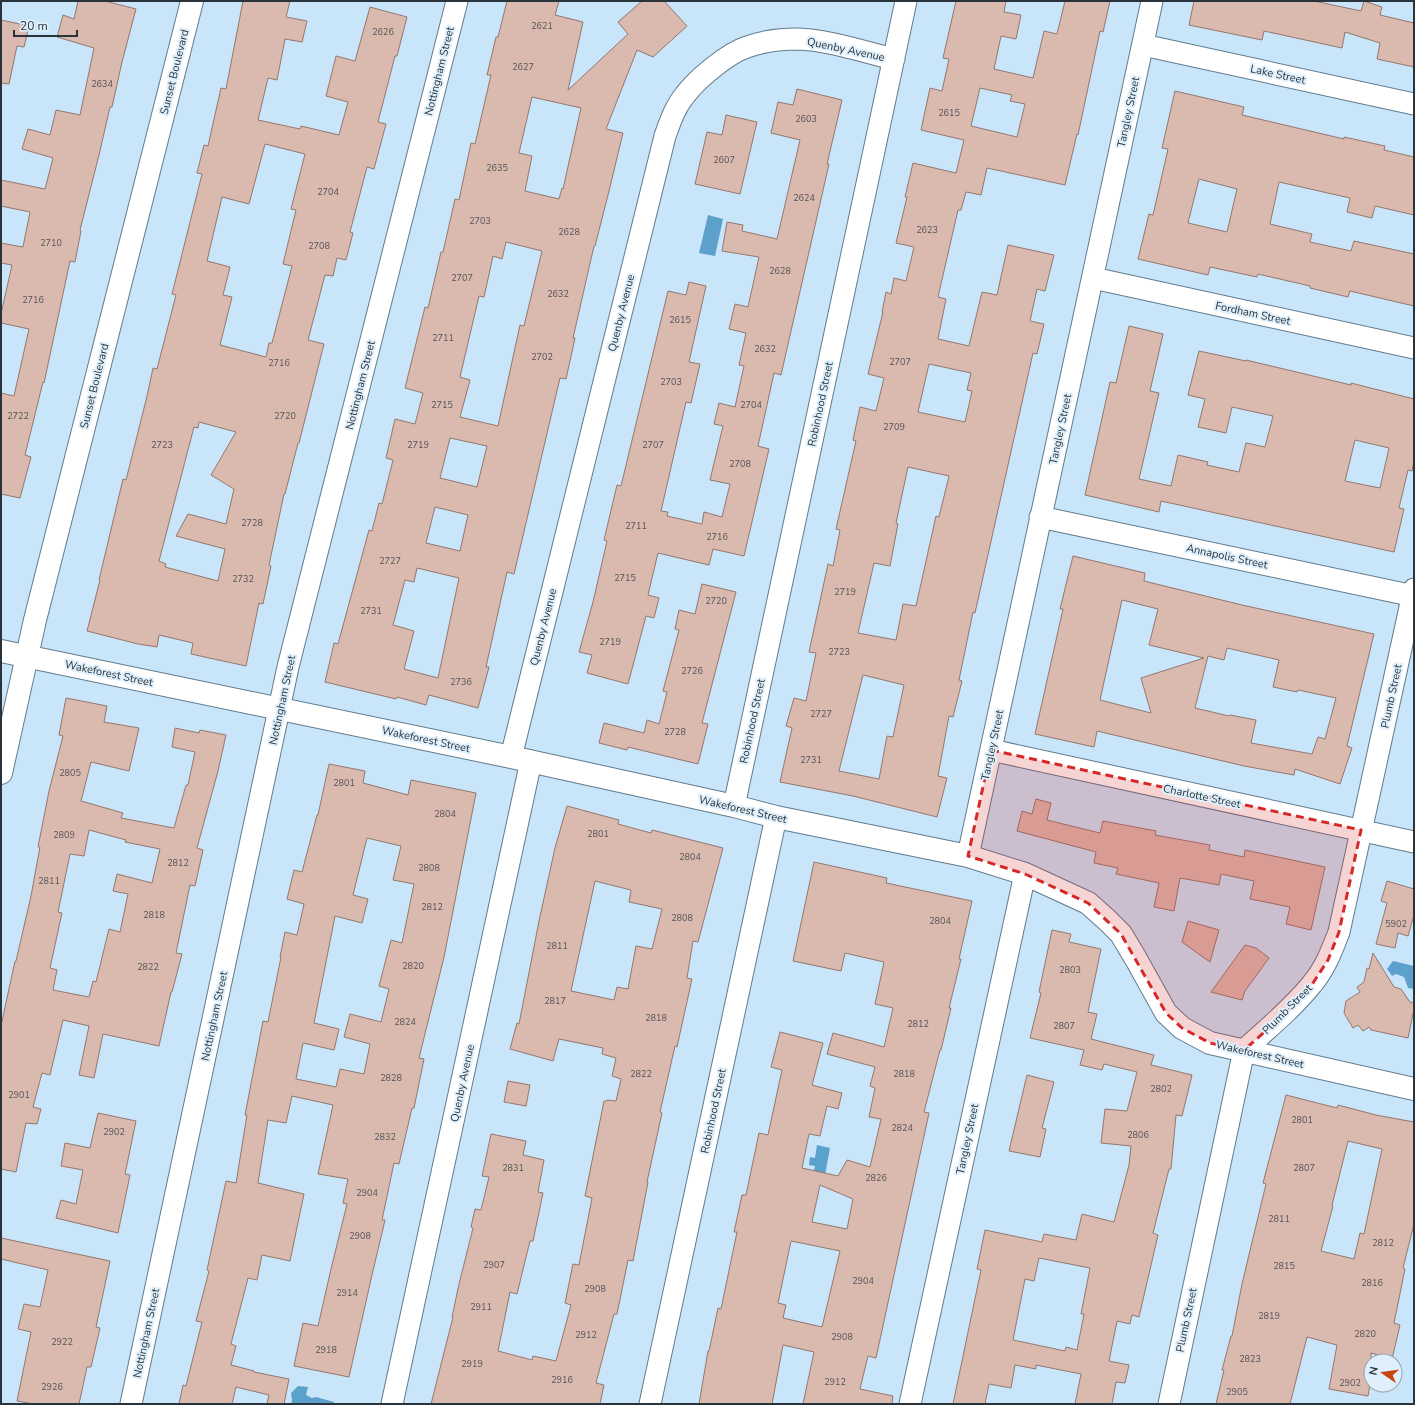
<svg xmlns="http://www.w3.org/2000/svg" width="1415" height="1405" font-family="'Nunito Sans',sans-serif">
  <style>
    .water { fill: #5ca1cc }
    .building { fill: #dab9af; stroke: #95776d; fill-rule: evenodd }
    .lines { fill: none; stroke-linecap: round; stroke-linejoin: round }
    .minor-casing { stroke: #617b8d; stroke-width: 23 }
    .tertiary-casing { stroke: #617b8d; stroke-width: 24 }
    .minor { stroke: #fff; stroke-width: 21 }
    .tertiary { stroke: #fff; stroke-width: 22 }
    .marked { fill: #d62828; fill-opacity: 0.2; stroke: #d62828; stroke-width: 3; stroke-dasharray: 8 5; stroke-linejoin: round }
    .labels { text-anchor: middle; stroke-width: 4; stroke-linejoin: round; paint-order: stroke }
    .number-label { font-size: 9px; fill: #545458 }
    .street-label { font-size: 11px; fill: #28333b; stroke: #dff0fc }
  </style>
  <rect width="100%" height="100%" fill="#c8e5f9"/>
  <path class="water" d="M708,215l15,4 -8,37 -16,-3z
    M1393,961l21,5v23l-6,-1 -4,-11 -8,-3 -4,2 -5,-7z
    M817,1145l13,3 -7,38 -12,-3 4,-17 -6,-1 1,-8 5,1z
    M298,1386l10,1 -2,8 6,3 4,-1 18,5v2h-43l1,-4 -1,-7z"/>
  <path class="building" d="M78,1h27l31,8 -14,53 -10,45h-2l-11,48 -19,75 1,1 -6,31 -5,-1 -26,122 -1,-1 -18,73 6,2 -11,41 -19,-4v-101l13,3 15,-67 -28,-6v-9l11,-49 -11,-2v-20l22,4 7,-35 -29,-6v-26l44,9 8,-31 -31,-9 6,-20 22,6 6,-25 24,5 14,-67 -37,-11 6,-22 11,4z
    M243,1h47l-4,16 21,4 -5,21 -17,-3 -8,41 -9,-2 -10,42 42,9 1,-3 38,9 9,-33 -22,-6 10,-40 19,5 15,-54 37,10 -10,39h-2l-17,66 8,2 -12,45 -7,-2 -17,65 3,1 -7,27 -9,-2 -4,18 -8,-1 -17,65 16,4 -25,99h-1l-13,51h-1l-15,71 2,1 -8,38 -4,-1 -13,63 -55,-12 2,-11 -34,-8 -2,12 -19,-3 -51,-13 13,-51h-1l24,-101 3,1 21,-84 6,-28 4,1 19,-74 -4,-1 30,-120 -5,-1 7,-28 4,1 13,-58 5,1zM265,144l40,10 -14,55 5,1 -13,54 9,2 -20,77h-3l-3,14 -46,-12 12,-48 -9,-2 7,-28 -23,-6 15,-64 27,7zM199,422l37,10 -25,43 23,14 -8,35 -38,-10 -12,22 49,13 -7,32 -53,-14 1,-3 -7,-3 35,-134 4,1z
    M507,1h52l-4,14 28,7 -15,68 60,-56 -10,-12 24,-21h22l23,25 -34,31 -16,-7 -31,79 17,4 -14,58 -14,55h-1l-21,92h2l-9,41 -6,-1 -46,196 -7,-2 -21,95h3l-11,41 -49,-13 -3,10 -29,-8 -1,2 -71,-17 9,-39 4,1 31,-114 3,1 7,-28 3,1 11,-44 -7,-2 9,-39 20,5 8,-31 -18,-5 20,-81 3,1 13,-56h2l12,-53 4,1 12,-57 4,1 16,-69h-4l9,-38h2zM532,97l49,11 -18,81 -1,-1 -3,11 -34,-8 7,-35 -13,-3zM506,242l36,9 -18,75 -4,-1 -22,101 -38,-9 10,-37 -10,-3 19,-81 5,1 9,-41 9,3zM450,438l37,8 -10,41 -37,-9zM435,507l33,8 -8,36 -34,-8zM417,568l42,10 -21,100 -34,-9 10,-38 -21,-6 12,-45 9,2z
    M956,1h50l-2,11 17,3 -5,24 -15,-3 -7,33 39,9 11,-47 13,3 8,-33h45l-7,31 -3,-1 -22,104 -1,-1 -12,51 -78,-17 -6,27 -15,-3 -5,18h-3l-20,87 8,2 -8,40 31,7 13,-54 15,3 11,-50 46,10 -9,36 -8,-2 -7,32 14,3 -7,30 -4,-1 -58,260 -2,-1 -14,68 3,1 -9,36 -4,-1 -11,60 9,2 -10,39 -84,-21 -73,-14 12,-54 -6,-2 8,-28 12,3 10,-48 -7,-1 19,-88 5,2 7,-36 -4,-1 20,-88 -3,-1 7,-33 16,4 8,-33 -16,-4 15,-62h-1l4,-20 5,2 3,-16 12,3 8,-34 -18,-4 11,-46h-2l8,-34 43,10 8,-33 -43,-10 9,-42 12,3 7,-32 -6,-1zM980,88l32,7 -2,6 15,3 -8,33 -46,-11zM929,364l42,9 -4,17 5,1 -7,31 -47,-10zM908,467l41,9 -10,41 -3,-1 -20,90 -13,-2 -7,36 -38,-7 16,-70 16,3 8,-42 -2,-1zM863,675l41,10 -11,52 -6,-1 -8,43 -40,-8z
    M1194,1h120l47,10 3,-10 18,6 -2,8 34,8v44l-37,-8 3,-16 -35,-11 -3,16 -78,-17 -2,9 -73,-15z
    M1,20l28,6 -5,21 -7,-1 -8,38 -8,-1z
    M797,89l45,11 -15,64h2l-48,211 -7,-2 -16,73 11,3 -25,107 -31,-7 -4,16 -51,-12 -10,42 11,3 -5,20 -8,-2 -18,68 -41,-11 5,-18 -13,-3 14,-50 14,-61 -3,-1 13,-55 4,1 47,-195 18,4 3,-13 17,4 -17,76 11,2 -9,39 -5,-1 -25,109 7,1 -1,4 35,8 2,-12 18,5 8,-33 -20,-4 13,-54 -9,-2 5,-21 16,4 9,-41 -5,-1 7,-32 -17,-4 6,-25 13,3 11,-50 -37,-6 5,-29 16,3 -1,6 35,8 23,-99 -29,-7 7,-31 15,3z
    M1175,91l69,16 -2,8 102,24v-2l41,9 -1,4 30,7v58l-39,-9 -3,12 -25,-6 3,-14 -71,-16 -9,42 42,10 -2,8 41,9 3,-10 60,13v52l-64,-15 -2,6 -38,-9v-2l-52,-12 -1,3 -47,-10 -2,8 -70,-16 11,-45 4,1 15,-66 -6,-1zM1199,179l38,10 -10,43 -39,-9z
    M726,115l31,7 -17,72 -45,-10 12,-52 15,3z
    M1129,326l34,8 -13,57 9,2 -20,86 32,7 7,-31 30,7 -1,3 32,7 7,-29 19,4 8,-31 -41,-9 -6,26 -28,-6 7,-28 -17,-4 11,-44 47,10v-1l105,25v-2l63,16v62l-2,10 -4,-1 -9,38 5,1 -10,43 -233,-51 -2,11 -74,-17 25,-113 6,1zM1355,440l34,8 -9,40 -35,-7z
    M1073,556l72,17 -1,8 98,24 132,29 -27,112 5,2 -12,36 -45,-15 -1,6 -50,-9 -147,-35 -3,16 -59,-13 28,-125h-3zM1122,600l36,9 -9,36 55,13 -63,20 10,35 -51,-13zM1227,648l52,12 -6,27 24,5 1,-2 38,8 -11,41 -7,-2 -6,17 -61,-11 5,-23 -26,-5 -1,1 -34,-8 13,-52 16,4z
    M702,584l34,8 -34,131 6,1 -10,40 -70,-17 -1,3 -28,-7 5,-20 40,10 3,-13 12,4 8,-32 -4,-1 16,-61 -4,-1 4,-19 16,4z
    M66,698l41,8 -3,16 35,6 -10,43 -38,-9 -10,39 42,12 -2,5 53,10 12,-43h2l7,-33 -23,-5 3,-19 24,5 1,-3 26,5 -8,36 -21,77 6,2 -8,36 -5,-1 -14,68 6,1 -10,38h-1l-12,54 -56,-12 -9,44 -15,-3 10,-49 -26,-6 -13,55 -8,-2 -9,34 8,2 -4,15 -11,-1 -10,49 -15,-3v-143l14,-65h1l15,-65 9,-49h-2l11,-56 14,-55 -4,-1zM89,830l37,10 -1,2 35,7 -8,34 -35,-9 -4,17 15,3 -8,38 -11,-3 -13,53 -3,-1 -4,16 -36,-7 4,-20 -7,-2 12,-55 -4,-1 12,-58 14,2z
    M329,764l36,7 -2,12 45,12 3,-15 65,13 -32,164 -25,101 5,1 -10,49h-2l-13,56 -5,-1 -12,57h3l-13,55 -23,102 -55,-11 9,-43 15,3 13,-57 16,-65 -4,-1 5,-24 -30,-5 15,-69 -41,-9 -6,27 -18,-3 -10,63 46,11 -14,67 -28,-6 -5,25 -9,-2 -17,66 5,2 -5,19 23,6v1l35,7 -5,25h-17l2,-9 -33,-8 -4,17h-53l4,-19 3,1 16,-64 -6,-1 13,-50 -2,-1 19,-89 10,2 11,-68h-2l18,-94 5,1 13,-65h-1l5,-25 12,3 7,-31 -17,-5 7,-29 8,2 15,-57h1zM367,838l34,8 -8,34 21,4 -12,59 -11,-3 -12,46 10,3 -8,33 -31,-8 -6,23 26,7 -6,30 -24,-5 -4,18 -40,-8 7,-36 31,7 5,-21 -25,-6 21,-107 27,7 6,-24 -15,-4z
    M1036,799l15,4 -4,17 53,13 3,-12 53,10 -1,4 55,10 -1,5 35,7 1,-7 80,17 -14,63 -25,-6 4,-17 -40,-8 4,-18 -33,-7 -2,11 -39,-7 -6,33 -20,-4 5,-24 -43,-9 2,-6 -24,-5 2,-11 -79,-21 5,-20 10,3z
    M567,806l52,14 -1,4 33,9 1,-3 71,18 -25,94 -5,-1 -6,37 5,1 -15,68 -2,-1 -15,66 2,1 -15,69h1l-15,79 -5,-1 -11,54h-3l-18,69 8,2 -4,19h-169l22,-87h-1l7,-33 14,-56 -2,-1 4,-18 6,1 8,-33 -7,-1 9,-42 35,7 -3,14 21,5 -6,32 5,1 -10,48h-3l-13,53 -7,-2 -12,59 34,9 1,-4 23,5 15,-56 -6,-2 8,-39 6,1 13,-67 -7,-2 19,-95h3v-1l9,1 5,-22 -9,-3 4,-18 -14,-4 1,-6 -44,-9 -6,22 -43,-12 7,-26 2,1 20,-103 16,-73zM595,881l36,9 -2,12 33,7 -10,40 -16,-3 -8,43 -11,-2 -3,13 -43,-9z
    M814,862l73,16 -1,5 86,18 -13,58h2l-12,49h2l-10,42h-1l-16,62 5,1 -53,245 -8,-2 -8,33 33,7 -1,8h-89l11,-52 -31,-7 -11,59h-73l9,-53h1l9,-43 3,1 16,-77h-3l8,-37h4l13,-62 9,2 14,-65 -11,-3 9,-35 43,11 -11,42 30,8 -4,16 -11,-3 -7,30 -11,-2 -7,34 36,8 9,-16 23,7 11,-48 -12,-2 6,-29 -5,-2 5,-19 -48,-13 6,-21 51,14 9,-39 -18,-4 9,-42 -39,-9 -4,18 -48,-10zM820,1185l33,14 -6,30 -35,-7zM791,1241l49,10 -18,76 -39,-9 3,-13 -8,-2z
    M1387,881l27,8v26l-6,21 -10,-3 -3,15 -19,-4 11,-41 -6,-2z
    M1188,921l31,9 -9,32 -28,-20z
    M1052,930l19,4 -2,8 32,7 -13,63 9,2 -6,25 63,16 -3,10 41,10 -10,41 -6,-1 -5,54h-2l-16,64 5,2 -19,82 -7,-2 -2,9 -13,-3 -8,40 20,4 -4,18 -9,-1 -4,22h-37l6,-30 -45,-9v4l-21,-4 -4,23 -22,-4 -4,20h-32l28,-134 -4,-1 8,-39 57,12 2,-8 32,6 6,-26 32,8 15,-57 2,-19 -30,-3 4,-34 22,2 10,-39 -33,-8 -2,6 -22,-5 4,-15 -54,-12 11,-45 -2,-1zM1039,1258l51,10 -9,46h3l-7,36 -11,-3 -1,4 -52,-11 12,-61 9,2z
    M1245,945l11,3 13,10 -24,33 -3,9 -31,-8z
    M1373,953l21,34 7,2 9,13 4,1v6l-6,29 -37,-8 -2,-3 -6,4 -5,-6 -5,3 -9,-15 2,-12 14,-9 -3,-5 7,-5 3,-14 2,1z
    M1027,1075l27,7 -12,46 4,1 -6,28 -31,-6z
    M508,1081l22,4 -4,21 -22,-4z
    M1286,1095l51,13 1,-3 38,10 38,7v102l-11,44 2,1 -11,54 6,2 -8,34 -21,-6v25l-3,18 -39,-7 8,-44 -30,-8 -17,67h-74l8,-34h-2l9,-34h1l10,-52 24,-100 -3,-1zM1348,1141l34,8 -18,85 -4,-1 -6,26 -33,-8 12,-45 -1,-1z
    M98,1113l38,8 -11,53 5,1 -12,58 -62,-15 5,-18 15,4 7,-34 -22,-4 4,-23 25,5z
    M1,1238l109,23 -14,66 4,1 -9,39h-4l-8,37h-45l-17,-3 14,-69 -13,-3 6,-25 16,3 8,-37 -47,-11z"/>
  <g class="lines">
    <g class="minor-casing">
      <path id="minor" d="M1143,45l271,59
        M1093,278l321,70
        M1040,517l374,79
        M991,750l423,92
        M511,757l154,-621c5,-14 10,-29 20,-41 12,-16 43,-42 62,-48 16,-6 35,-8 51,-8 31,1 66,13 96,20
        M734,806l172,-805
        M968,856l184,-855
        M131,1404l157,-737 169,-666
        M392,1404l139,-643
        M650,1404l126,-587
        M910,1404l115,-530
        M1169,1404l75,-354c23,-21 48,-41 68,-66 13,-15 20,-34 27,-52l75,-343"/>
    </g>
    <g class="tertiary-casing">
      <path id="tertiary" d="M1,651l510,106 223,49 42,11 192,39 57,18 63,29 19,17 14,14 15,25 30,54 16,15 28,15 204,46
        M1,773l34,-153 157,-619"/>
    </g>
    <use href="#minor" class="minor"/>
    <use href="#tertiary" class="tertiary"/>
  </g>
  <path class="marked" d="M991,750l370,80 -22,102 -11,28 -15,23 -28,31 -41,36 -34,-7 -28,-15 -16,-15 -45,-79 -33,-31 -63,-29 -57,-18z"/>
  <g class="labels">
    <g class="number-label">
      <text x="542" y="29">2621</text>
      <text x="383" y="35">2626</text>
      <text x="523" y="70">2627</text>
      <text x="102" y="87">2634</text>
      <text x="949" y="116">2615</text>
      <text x="806" y="122">2603</text>
      <text x="724" y="163">2607</text>
      <text x="497" y="171">2635</text>
      <text x="328" y="195">2704</text>
      <text x="804" y="201">2624</text>
      <text x="480" y="224">2703</text>
      <text x="927" y="233">2623</text>
      <text x="569" y="235">2628</text>
      <text x="51" y="246">2710</text>
      <text x="319" y="249">2708</text>
      <text x="780" y="274">2628</text>
      <text x="462" y="281">2707</text>
      <text x="558" y="297">2632</text>
      <text x="33" y="303">2716</text>
      <text x="680" y="323">2615</text>
      <text x="443" y="341">2711</text>
      <text x="765" y="352">2632</text>
      <text x="542" y="360">2702</text>
      <text x="900" y="365">2707</text>
      <text x="279" y="366">2716</text>
      <text x="671" y="385">2703</text>
      <text x="442" y="408">2715</text>
      <text x="751" y="408">2704</text>
      <text x="18" y="419">2722</text>
      <text x="285" y="419">2720</text>
      <text x="894" y="430">2709</text>
      <text x="162" y="448">2723</text>
      <text x="418" y="448">2719</text>
      <text x="653" y="448">2707</text>
      <text x="740" y="467">2708</text>
      <text x="252" y="526">2728</text>
      <text x="636" y="529">2711</text>
      <text x="717" y="540">2716</text>
      <text x="390" y="564">2727</text>
      <text x="625" y="581">2715</text>
      <text x="243" y="582">2732</text>
      <text x="845" y="595">2719</text>
      <text x="716" y="604">2720</text>
      <text x="371" y="614">2731</text>
      <text x="610" y="645">2719</text>
      <text x="839" y="655">2723</text>
      <text x="692" y="674">2726</text>
      <text x="461" y="685">2736</text>
      <text x="821" y="717">2727</text>
      <text x="675" y="735">2728</text>
      <text x="811" y="763">2731</text>
      <text x="70" y="776">2805</text>
      <text x="344" y="786">2801</text>
      <text x="445" y="817">2804</text>
      <text x="598" y="837">2801</text>
      <text x="64" y="838">2809</text>
      <text x="690" y="860">2804</text>
      <text x="178" y="866">2812</text>
      <text x="429" y="871">2808</text>
      <text x="49" y="884">2811</text>
      <text x="432" y="910">2812</text>
      <text x="154" y="918">2818</text>
      <text x="682" y="921">2808</text>
      <text x="940" y="924">2804</text>
      <text x="1396" y="927">5902</text>
      <text x="557" y="949">2811</text>
      <text x="413" y="969">2820</text>
      <text x="148" y="970">2822</text>
      <text x="1070" y="973">2803</text>
      <text x="555" y="1004">2817</text>
      <text x="656" y="1021">2818</text>
      <text x="405" y="1025">2824</text>
      <text x="918" y="1027">2812</text>
      <text x="1064" y="1029">2807</text>
      <text x="641" y="1077">2822</text>
      <text x="904" y="1077">2818</text>
      <text x="391" y="1081">2828</text>
      <text x="1161" y="1092">2802</text>
      <text x="19" y="1098">2901</text>
      <text x="1302" y="1123">2801</text>
      <text x="902" y="1131">2824</text>
      <text x="114" y="1135">2902</text>
      <text x="1138" y="1138">2806</text>
      <text x="385" y="1140">2832</text>
      <text x="513" y="1171">2831</text>
      <text x="1304" y="1171">2807</text>
      <text x="876" y="1181">2826</text>
      <text x="367" y="1196">2904</text>
      <text x="1279" y="1222">2811</text>
      <text x="360" y="1239">2908</text>
      <text x="1383" y="1246">2812</text>
      <text x="494" y="1268">2907</text>
      <text x="1284" y="1269">2815</text>
      <text x="863" y="1284">2904</text>
      <text x="1372" y="1286">2816</text>
      <text x="595" y="1292">2908</text>
      <text x="347" y="1296">2914</text>
      <text x="481" y="1310">2911</text>
      <text x="1269" y="1319">2819</text>
      <text x="1365" y="1337">2820</text>
      <text x="586" y="1338">2912</text>
      <text x="842" y="1340">2908</text>
      <text x="62" y="1345">2922</text>
      <text x="326" y="1353">2918</text>
      <text x="1250" y="1362">2823</text>
      <text x="472" y="1367">2919</text>
      <text x="562" y="1383">2916</text>
      <text x="835" y="1385">2912</text>
      <text x="1350" y="1386">2902</text>
      <text x="52" y="1390">2926</text>
      <text x="1237" y="1395">2905</text>
    </g>
    <g class="street-label">
      <text transform="translate(846 49) rotate(12)" y="4">Quenby Avenue</text>
      <text transform="translate(439 71) rotate(-76)" y="4">Nottingham Street</text>
      <text transform="translate(174 72) rotate(-76)" y="4">Sunset Boulevard</text>
      <text transform="translate(1278 74) rotate(12)" y="4">Lake Street</text>
      <text transform="translate(1128 112) rotate(-78)" y="4">Tangley Street</text>
      <text transform="translate(621 313) rotate(-76)" y="4">Quenby Avenue</text>
      <text transform="translate(1253 313) rotate(12)" y="4">Fordham Street</text>
      <text transform="translate(360 385) rotate(-76)" y="4">Nottingham Street</text>
      <text transform="translate(94 386) rotate(-76)" y="4">Sunset Boulevard</text>
      <text transform="translate(820 404) rotate(-78)" y="4">Robinhood Street</text>
      <text transform="translate(1060 429) rotate(-78)" y="4">Tangley Street</text>
      <text transform="translate(1227 556) rotate(12)" y="4">Annapolis Street</text>
      <text transform="translate(543 627) rotate(-76)" y="4">Quenby Avenue</text>
      <text transform="translate(109 673) rotate(12)" y="4">Wakeforest Street</text>
      <text transform="translate(1391 696) rotate(-78)" y="4">Plumb Street</text>
      <text transform="translate(282 700) rotate(-78)" y="4">Nottingham Street</text>
      <text transform="translate(752 721) rotate(-78)" y="4">Robinhood Street</text>
      <text transform="translate(426 739) rotate(12)" y="4">Wakeforest Street</text>
      <text transform="translate(992 745) rotate(-78)" y="4">Tangley Street</text>
      <text transform="translate(1202 796) rotate(12)" y="4">Charlotte Street</text>
      <text transform="translate(743 809) rotate(13)" y="4">Wakeforest Street</text>
      <text transform="translate(1287 1009) rotate(-45)" y="4">Plumb Street</text>
      <text transform="translate(214 1016) rotate(-78)" y="4">Nottingham Street</text>
      <text transform="translate(1260 1054) rotate(13)" y="4">Wakeforest Street</text>
      <text transform="translate(462 1083) rotate(-78)" y="4">Quenby Avenue</text>
      <text transform="translate(713 1111) rotate(-78)" y="4">Robinhood Street</text>
      <text transform="translate(967 1139) rotate(-78)" y="4">Tangley Street</text>
      <text transform="translate(1186 1320) rotate(-78)" y="4">Plumb Street</text>
      <text transform="translate(146 1333) rotate(-78)" y="4">Nottingham Street</text>
    </g>
  </g>
  <rect width="1415" height="1405" fill="none" stroke="#28333b" stroke-width="4"/>
  <g transform="translate(1383 1373) rotate(283)"><circle r="19" fill="#dff0fc" stroke="#96a4af"/>
  <path d="M0-3L7 15L0 10L-7 15Z" fill="#ca4310"/>
  <text y="-6" font-size="11" font-weight="bold" text-anchor="middle" fill="#28333b">N</text>
  </g>
  <path d="M14 30v6h63v-6" fill="none" stroke="#28333b" stroke-width="2"/>
  <text x="20" y="30" font-size="12" fill="#28333b" stroke="#dff0fc" stroke-width="3" paint-order="stroke">20 m</text>
</svg>
